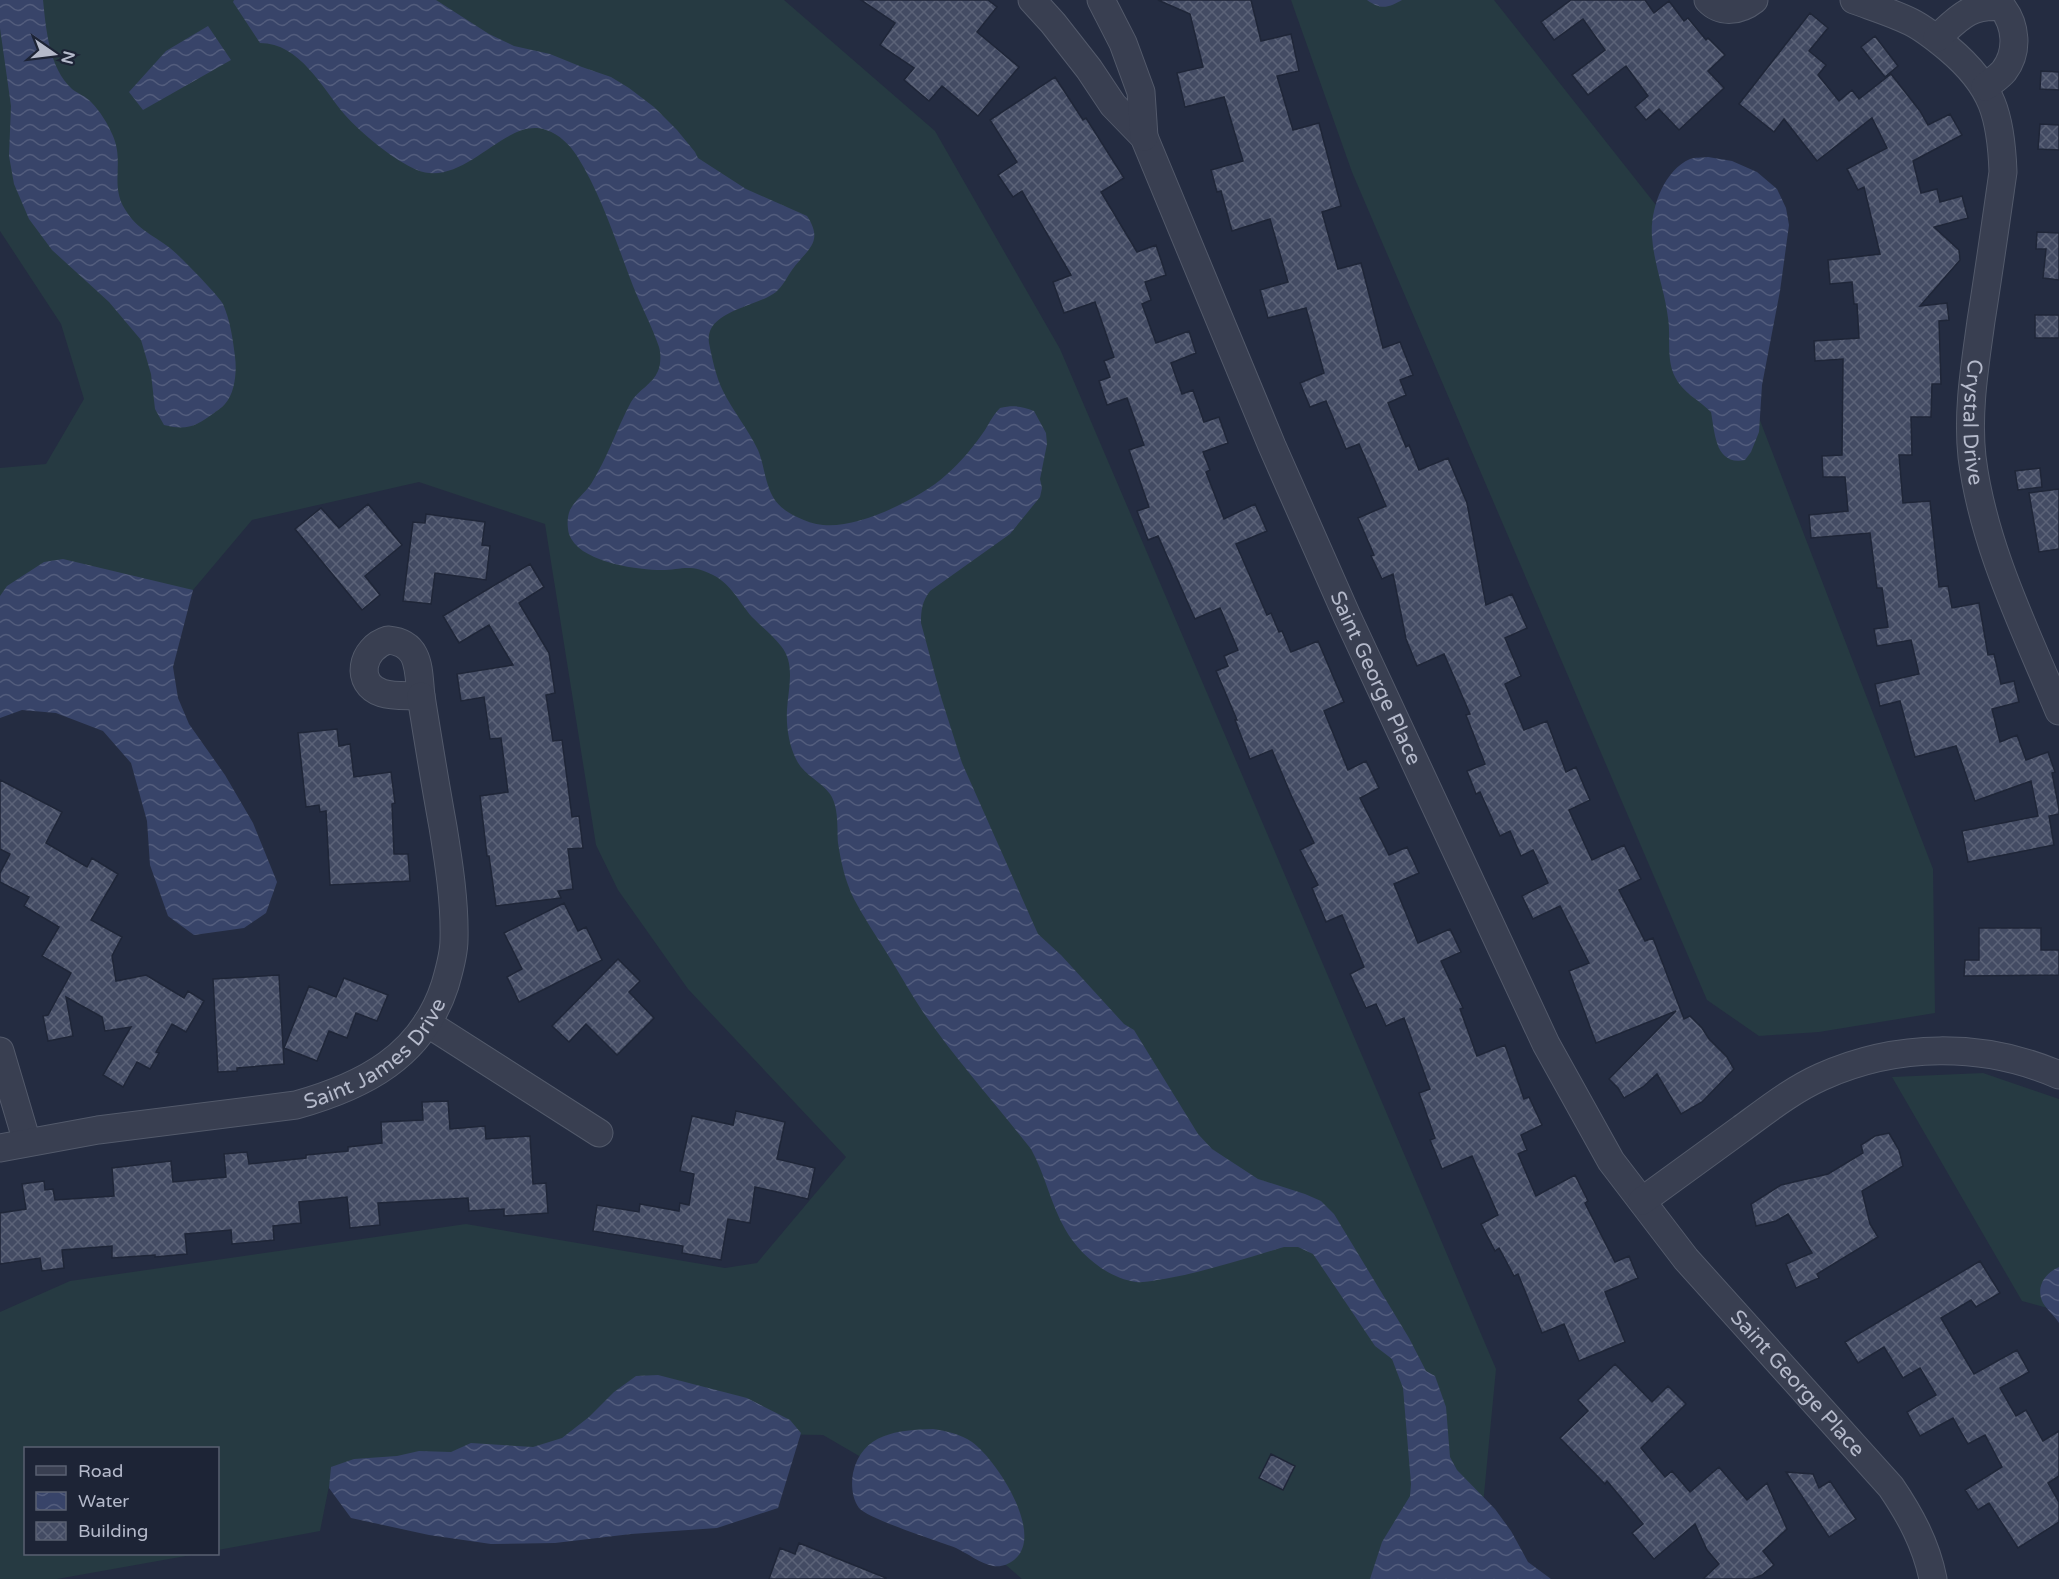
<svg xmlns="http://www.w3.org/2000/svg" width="2059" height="1579" font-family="'Varela Round',sans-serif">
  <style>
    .grass { fill: #263a42 }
    .water { fill: url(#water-waves) }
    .building { fill: url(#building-cross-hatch); stroke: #1f2638; stroke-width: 1.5 }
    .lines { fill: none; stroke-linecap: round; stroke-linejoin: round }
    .minor-casing { stroke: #535a6b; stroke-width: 29 }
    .minor { stroke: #393f51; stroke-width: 27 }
    .labels { text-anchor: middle; stroke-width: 6; stroke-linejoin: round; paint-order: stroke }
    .street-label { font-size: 21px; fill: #b5bacb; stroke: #1d2436 }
  </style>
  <defs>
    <pattern id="water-waves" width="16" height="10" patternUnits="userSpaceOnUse" patternTransform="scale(1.5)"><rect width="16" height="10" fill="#384469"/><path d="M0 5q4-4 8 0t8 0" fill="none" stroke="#535d7d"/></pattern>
    <pattern id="building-cross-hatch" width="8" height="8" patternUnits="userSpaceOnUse" patternTransform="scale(1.5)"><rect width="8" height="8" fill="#434b63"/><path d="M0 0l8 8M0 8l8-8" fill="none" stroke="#5c6378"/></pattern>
  </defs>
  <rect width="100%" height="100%" fill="#242c41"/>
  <path class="grass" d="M0,0h784l151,131 125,218 436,1020 -15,157 52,53h-511l-99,-86 -100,-58 -190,-3 -304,54 -9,45 -102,19v-102h-192v106h171l-140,25h-57v-267l70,-31 396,-57 259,44 32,-5 89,-106 -158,-168 -70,-99 -22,-45 -51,-321 -126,-42 -167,38 -59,70 -130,49 -63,33v-204l46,-4 38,-65 -23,-75 -61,-93z
    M1291,0h203l203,257 236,612 2,144 -116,19 -60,4 -52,-36 -355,-828z
    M1983,1073l76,26v212l-37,-10 -130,-224z"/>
  <path class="water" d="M0,0h43c3,29 6,68 29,89 6,5 14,7 19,13 9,9 17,22 22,34 11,26 -2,46 10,70 13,23 27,27 47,42 7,5 50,49 53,56 7,16 10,35 12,53 2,14 0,36 -10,47 -3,4 -8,6 -11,9 -18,13 -27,18 -50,12l-9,-16 -4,-35 -10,-34 -32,-38 -57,-52 -23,-31 -15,-35 -5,-28 2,-50 -11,-78z
    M234,0h202l53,34 25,12 36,8 32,13 29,10 18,11 25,19 23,23 18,22 3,6 48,31 61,27c18,27 -1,34 -15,54 -5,7 -9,16 -16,22 -19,15 -72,19 -67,51 3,15 7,34 14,48 10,20 25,38 35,59 6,14 7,33 15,47 5,9 15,16 24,20 8,4 17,7 26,8 35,4 98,-27 123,-50 15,-13 28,-29 39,-45 5,-8 8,-15 15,-22 13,-3 22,-2 34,3l12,22 1,11 -7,35 2,9 -2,9 -30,37 -80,57c-8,11 -9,19 -9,32l20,74 21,66 76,171 23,21 63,69 10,6 64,104 14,15 46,30 47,15 16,7 13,13 75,124 17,33 9,5 11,31 4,50 7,13 38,39 16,22 17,31 23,17h-181l12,-37 28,-46 1,-12 -8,-96 -11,-29 -17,-13 -62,-92 -15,-7h-14c-40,12 -80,25 -120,32 -9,1 -19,4 -28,3 -29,-4 -57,-28 -71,-53 -14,-24 -20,-55 -34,-80 -36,-46 -75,-89 -108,-137 -12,-18 -23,-38 -35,-57 -11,-18 -24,-37 -34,-56 -9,-18 -13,-37 -16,-56 -1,-15 1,-36 -8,-49 -9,-13 -27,-19 -34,-35 -7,-14 -10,-33 -9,-49 1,-20 9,-46 -6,-64 -8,-10 -19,-19 -29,-29 -13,-15 -21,-33 -39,-42 -24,-13 -33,-4 -56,-5 -25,-1 -79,-9 -88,-36 -2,-8 -2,-17 1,-24 5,-10 15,-17 21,-26 16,-25 26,-56 40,-82 7,-12 22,-18 27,-31 3,-7 3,-17 1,-24 -7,-21 -18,-41 -26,-61 -17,-44 -31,-90 -56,-130 -7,-11 -18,-22 -31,-26 -40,-15 -81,59 -129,40 -22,-9 -56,-37 -72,-55 -23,-27 -45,-72 -85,-72l-27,-41z
    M1367,0h35c-14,8 -21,10 -35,0z
    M208,26l23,34 -88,50 -14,-18 37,-41z
    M1708,157l24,4 25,11 20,17 9,19 3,17 -9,66 -18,94 -3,47 -8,20 -6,8c-30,6 -30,-27 -34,-48 -12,-12 -29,-20 -36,-35 -9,-18 -4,-40 -7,-59 -3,-27 -14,-53 -16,-81 -2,-27 11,-66 38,-78 5,-2 12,-1 18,-2z
    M63,559l130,31 -20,77 5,31 11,26 36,51 28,48 24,59 -11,31 -22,15 -50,7 -26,-19 -18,-51 -3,-44 -16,-58 -28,-32 -47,-18 -34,-3 -22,8v-122l7,-10 37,-24z
    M2059,1267v56c-4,-7 -12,-13 -16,-20 -8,-16 2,-30 16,-36z
    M658,1375l89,23 43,22 11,13 -23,75 -61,20 -86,6 -76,9 -64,1 -62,-9 -78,-17 -22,-30 2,-21 23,-8 43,-3 22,-5 32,1 20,-9 62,4 29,-9 27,-21 25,-25 22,-16z
    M933,1429c13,2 28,5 39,13 24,17 74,93 42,118 -7,5 -12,7 -21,6 -12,-2 -26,-13 -37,-18 -18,-7 -88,-29 -97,-40 -7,-9 -8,-24 -6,-35 9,-40 45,-43 80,-44z"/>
  <path class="building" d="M861,0h127l9,7 -20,25 42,35 -41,49 -36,-30 -13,15 -25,-21 10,-12 -34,-23 15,-22z
    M1158,0h93l10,41 30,-7 8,37 -22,5 16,54 26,-7 22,83 -19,6 16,57 23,-6 22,85 17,-6 13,33 -13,5 6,15 -18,8 18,44 3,-2 10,25 29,-12 19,45 19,102 26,-11 15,34 -22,10 16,38 -16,8 19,46 23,-9 19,51 10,-5 14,33 -21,10 23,50 32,-15 17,34 -22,11 26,51 8,-3 31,81 6,-3 12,12 7,11 18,18 7,12 -32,33 -21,12 -24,-40 -14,13 -19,11 -6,-10 -9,-9 67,-68 -80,32 -27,-72 20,-8 -29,-57 -27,13 -11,-23 26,-13 -15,-33 -12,6 -11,-25 -10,5 -20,-44 -4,2 -9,-23 18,-7 -19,-49 4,-1 -26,-60 -27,12 -11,-27 -13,-65 -11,5 -11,-23 3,-1 -16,-37 28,-12 -27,-62 -13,5 -20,-48 -16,6 -10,-24 24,-10 -18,-65 -38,10 -8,-28 28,-8 -18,-63 -38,12 -11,-40 -4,1 -6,-22 32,-9 -19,-64 -39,10 -8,-34 26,-6 -13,-53z
    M1571,0h74l9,13 15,-12 15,20 4,-3 18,22 2,-2 17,17 -17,16 16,17 -45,42 -20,-21 -13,11 -11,-13 13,-11 -22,-30 -38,29 -16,-20 33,-25 -22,-31 -29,21 -13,-18z
    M1810,13l18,15 -19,23 17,14 -8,10 21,26 13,-11 7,9 32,-25 29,37 8,14 22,-11 12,21 -49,26 8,32 16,-4 3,13 22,-6 6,22 -34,9 25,23 1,10 -40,46 27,-3 2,17 -10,1 2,63h-9l-1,33h-20l1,38h-13l4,48 27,-2 9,86 9,-1 4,22 27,-5 9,52 6,-1 7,30 13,-3 5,21 -27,7 8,33 17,-7 9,25 22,-8 7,20 -3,1 7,36v5l-10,2 5,29 -86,17 -6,-31 76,-15 -7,-35 -56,20 -19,-55 -41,11 -15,-56 -20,5 -5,-22 44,-10 -8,-34 -34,6 -3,-17 14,-2 -6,-39h-5l-7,-55 -59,5 -2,-23 39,-4 -3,-34h-22l-1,-21 20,-1 1,-96 -28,2 -1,-20 45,-3 -2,-34h-3l-2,-22 -22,2 -2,-24 52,-6 -16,-67 -6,3 -11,-21 40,-21 -15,-30 -55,43 -33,-42 -10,13 -35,-28z
    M1875,36l23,30 -13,11 -24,-30z
    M2041,71l18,1v18l-19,-1z
    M1055,77l28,43 3,-2 38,60 -23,14 36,60 19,-7 10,30 -21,7 6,18 -9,4 14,39 33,-12 7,22 -25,10 11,31 11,-4 11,32 15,-5 9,26 -25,9 7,18 -4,2 18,47 31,-15 12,27 -31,13 31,71 4,-2 8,19 3,-1 9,21 27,-11 26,61 -20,9 24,59 18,-9 13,27 -19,10 29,57 18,-8 12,26 -25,11 24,59 32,-14 11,23 -20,9 22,47 -3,1 17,47 28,-11 19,54 5,-2 13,28 -21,10 6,15 -9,4 18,42 39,-21 13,26 -3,2 30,59 14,-6 9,22 -33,14 20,50 -46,19 -15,-37 -22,9 -24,-59 -4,2 -15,-28 -4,3 -14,-27 17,-9 -26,-59 -30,13 -12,-29 5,-2 -16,-45 11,-4 -26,-71 -18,8 -10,-22 -10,4 -16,-34 14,-7 -22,-52 -16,7 -14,-34 6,-3 -18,-35 14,-7 -23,-48 -19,-45 -22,9 -15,-39h2l-21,-49 12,-5 -4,-10 14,-6 -18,-42 -25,11 -37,-83 -10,4 -11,-29 12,-4 -20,-57 15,-5 -17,-47 -20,7 -8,-24 11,-4 -6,-16 10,-4 -19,-55 -31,11 -11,-31 18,-7 -49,-84 -9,6 -15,-22 19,-13 -27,-42z
    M2040,124l19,1v25l-21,-1z
    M2037,232l22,1v47l-16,-2 3,-29h-10z
    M2035,315h24v23h-24z
    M2040,468l2,19 -24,3 -3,-19z
    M2059,489v60l-20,3 -10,-59z
    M368,504l34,41 -37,31 15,19 -18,15 -67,-81 26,-21 18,20z
    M426,514l59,8 -3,23 8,1 -4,34 -51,-7 -4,31 -28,-3 10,-79 12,1z
    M530,564l14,23 -25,16 30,50 6,40 -9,2 7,46 9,-1 10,77 7,-1 4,32 -15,1 5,40 -15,2 3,7 -65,8 -7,-50h-2l-7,-60 28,-4 -7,-54 -11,1 -6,-42 -23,4 -4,-27 56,-9 -24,-40 -30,18 -16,-27z
    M337,729l2,17 11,-2 4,33 37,-5 4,31 -3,1 2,50h14l2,27 -80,4 -4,-74 -6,1 -1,-7 -13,2 -8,-74z
    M0,780l62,32 -16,31 41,24 5,-9 26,16 -27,46 31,17 -10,19 4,25 30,-6 38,23 4,-7 16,10 -18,31 -14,-8 -16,28 3,1 -9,16 -13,-7 -14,25 -20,-12 28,-48 -26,4 -3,-14 -36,-20 7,39 -25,5 -5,-25 5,-1 23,-42 -29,-17 17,-29 -35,-21 5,-9 -29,-15v-9l10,-19 -10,-5z
    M564,903l14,28 8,-4 16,33 -83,42 -12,-25 15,-8 -18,-36z
    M1979,928h62v22h18v25l-95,1 1,-16h14z
    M618,959l22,22 -11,11 25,26 -37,37 -31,-31 -17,18 -17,-16z
    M279,975l5,89 -47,4v3l-19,1 -5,-93z
    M344,978l44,17 -11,26 -21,-8 -9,25 -18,-7 -12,30 -33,-13 25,-62 27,11z
    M448,1101l2,28 35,-3 1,13 44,-3 3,48 13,-1 2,30 -44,3v-7l-35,2 -1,-13 -90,5 2,22 -30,3 -3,-31 -48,5 2,21 -28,3 1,14 -42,4 -1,-14 -46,4 2,20 -32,3v-2l-43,3v-12l-50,4 2,18 -22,3 -2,-13 -40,6v-51l26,-4 -4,-25 22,-3 1,9 8,-1 2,11 59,-4 -2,-28 59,-7 2,21 53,-5 -2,-23 23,-2 2,12 57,-6v-3l42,-4v-4l34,-4 -1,-21 42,-2 -1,-18z
    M736,1111l49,11 -8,37 38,9 -7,31 -53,-12 -5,36 -22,-4 -7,41 -39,-7 1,-7 -90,-15 4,-26 42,7 1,-8 39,7 1,-8 9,2 5,-31 -14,-3 12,-55 41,9z
    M1889,1133l10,17 4,16 -41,25 8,33 8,13 -61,37 2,4 -23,10 -10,-24 26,-11 -24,-39 -12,7 -20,5 -5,-22 30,-19 47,-11 35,-21 -2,-8 14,-9z
    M1980,1261l20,32 -24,14 -5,-7 -30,18 33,56 43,-24 12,22 -29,16 16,28 10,-6 17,31 16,-10v45l-11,7 11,19v20l-41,26 -29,-45 -11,7 -13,-20 37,-23 -17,-32 -17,9 -15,-26 -33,18 -13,-24 29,-17 -16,-27 -17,10 -19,-31 -26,16 -13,-21z
    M1615,1364l37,38 16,-16 18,18 -45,44 24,29 7,-6 18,21 29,-25 28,33 20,-17 20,46 -24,22 11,14 -12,10 -10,4h-49l16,-15 -12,-14 -12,-26 -41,35 -22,-26 11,-9 -36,-43 -2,3 -45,-46 28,-27 -10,-11z
    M1271,1454l24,12 -12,24 -24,-12z
    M1786,1472l27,2 6,14 11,-7 26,38 -27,18z
    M799,1543l87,35v1h-117l11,-31 15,6z"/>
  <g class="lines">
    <g class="minor-casing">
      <g id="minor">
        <path id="s1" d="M1032,0l21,23 36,46 24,36 31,32 128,309 75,170 199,428 65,117 75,98 205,228c19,28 35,57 42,92"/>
        <path d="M1101,0l22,43 18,49 3,45"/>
        <path d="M1708,0c13,14 32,11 46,0"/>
        <path id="s2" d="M1854,0c19,7 39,13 57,22 14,7 26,17 38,27 44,37 52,67 54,123 -7,49 -14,99 -22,149 -6,45 -14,90 -9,136 11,89 53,172 87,254"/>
        <path d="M1937,38c22,-20 32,-34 65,-31 14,18 17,44 2,64 -5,6 -13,11 -19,16"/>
        <path d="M388,640c33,3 30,30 33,56 -12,-1 -27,1 -39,-3 -28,-9 -21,-45 6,-53z"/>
        <path d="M427,1023l172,110"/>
        <path d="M0,1051l27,91"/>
        <path id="s3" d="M0,1148l98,-18 198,-25c68,-19 126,-49 149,-120 4,-14 9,-30 9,-45 1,-37 -5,-76 -11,-113 -8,-44 -15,-87 -22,-131"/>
        <path d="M1642,1201c33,-24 66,-48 99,-72 26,-19 51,-39 80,-52 75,-34 162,-35 238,-2"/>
      </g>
    </g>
    <use href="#minor" class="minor"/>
  </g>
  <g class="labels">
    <g class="street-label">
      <text dy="7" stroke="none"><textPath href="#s2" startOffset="500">Crystal Drive</textPath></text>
      <text dy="7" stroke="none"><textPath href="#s1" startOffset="766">Saint George Place</textPath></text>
      <text dy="7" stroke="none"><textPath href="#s3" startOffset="396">Saint James Drive</textPath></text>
      <text dy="7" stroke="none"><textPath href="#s1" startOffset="1594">Saint George Place</textPath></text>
    </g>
  </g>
  <rect x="24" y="1447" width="195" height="108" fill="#1d2436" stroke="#5a6072" stroke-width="1.5"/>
  <rect x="36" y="1466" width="30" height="9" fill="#393f51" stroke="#5a6072" stroke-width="1.5"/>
  <text x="78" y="1477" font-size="18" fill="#b5bacb">Road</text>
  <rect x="36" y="1492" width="30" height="18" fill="url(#water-waves)" stroke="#5a6072" stroke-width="1.5"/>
  <text x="78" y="1507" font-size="18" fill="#b5bacb">Water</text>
  <rect x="36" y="1522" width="30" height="18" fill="url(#building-cross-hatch)" stroke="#5a6072" stroke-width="1.5"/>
  <text x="78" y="1537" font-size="18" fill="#b5bacb">Building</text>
  <g transform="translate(54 54) rotate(104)" stroke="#1d2436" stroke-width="4.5" paint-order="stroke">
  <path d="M0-4.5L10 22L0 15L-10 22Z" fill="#b5bacb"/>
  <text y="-9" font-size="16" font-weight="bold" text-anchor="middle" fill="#b5bacb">N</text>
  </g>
</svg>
